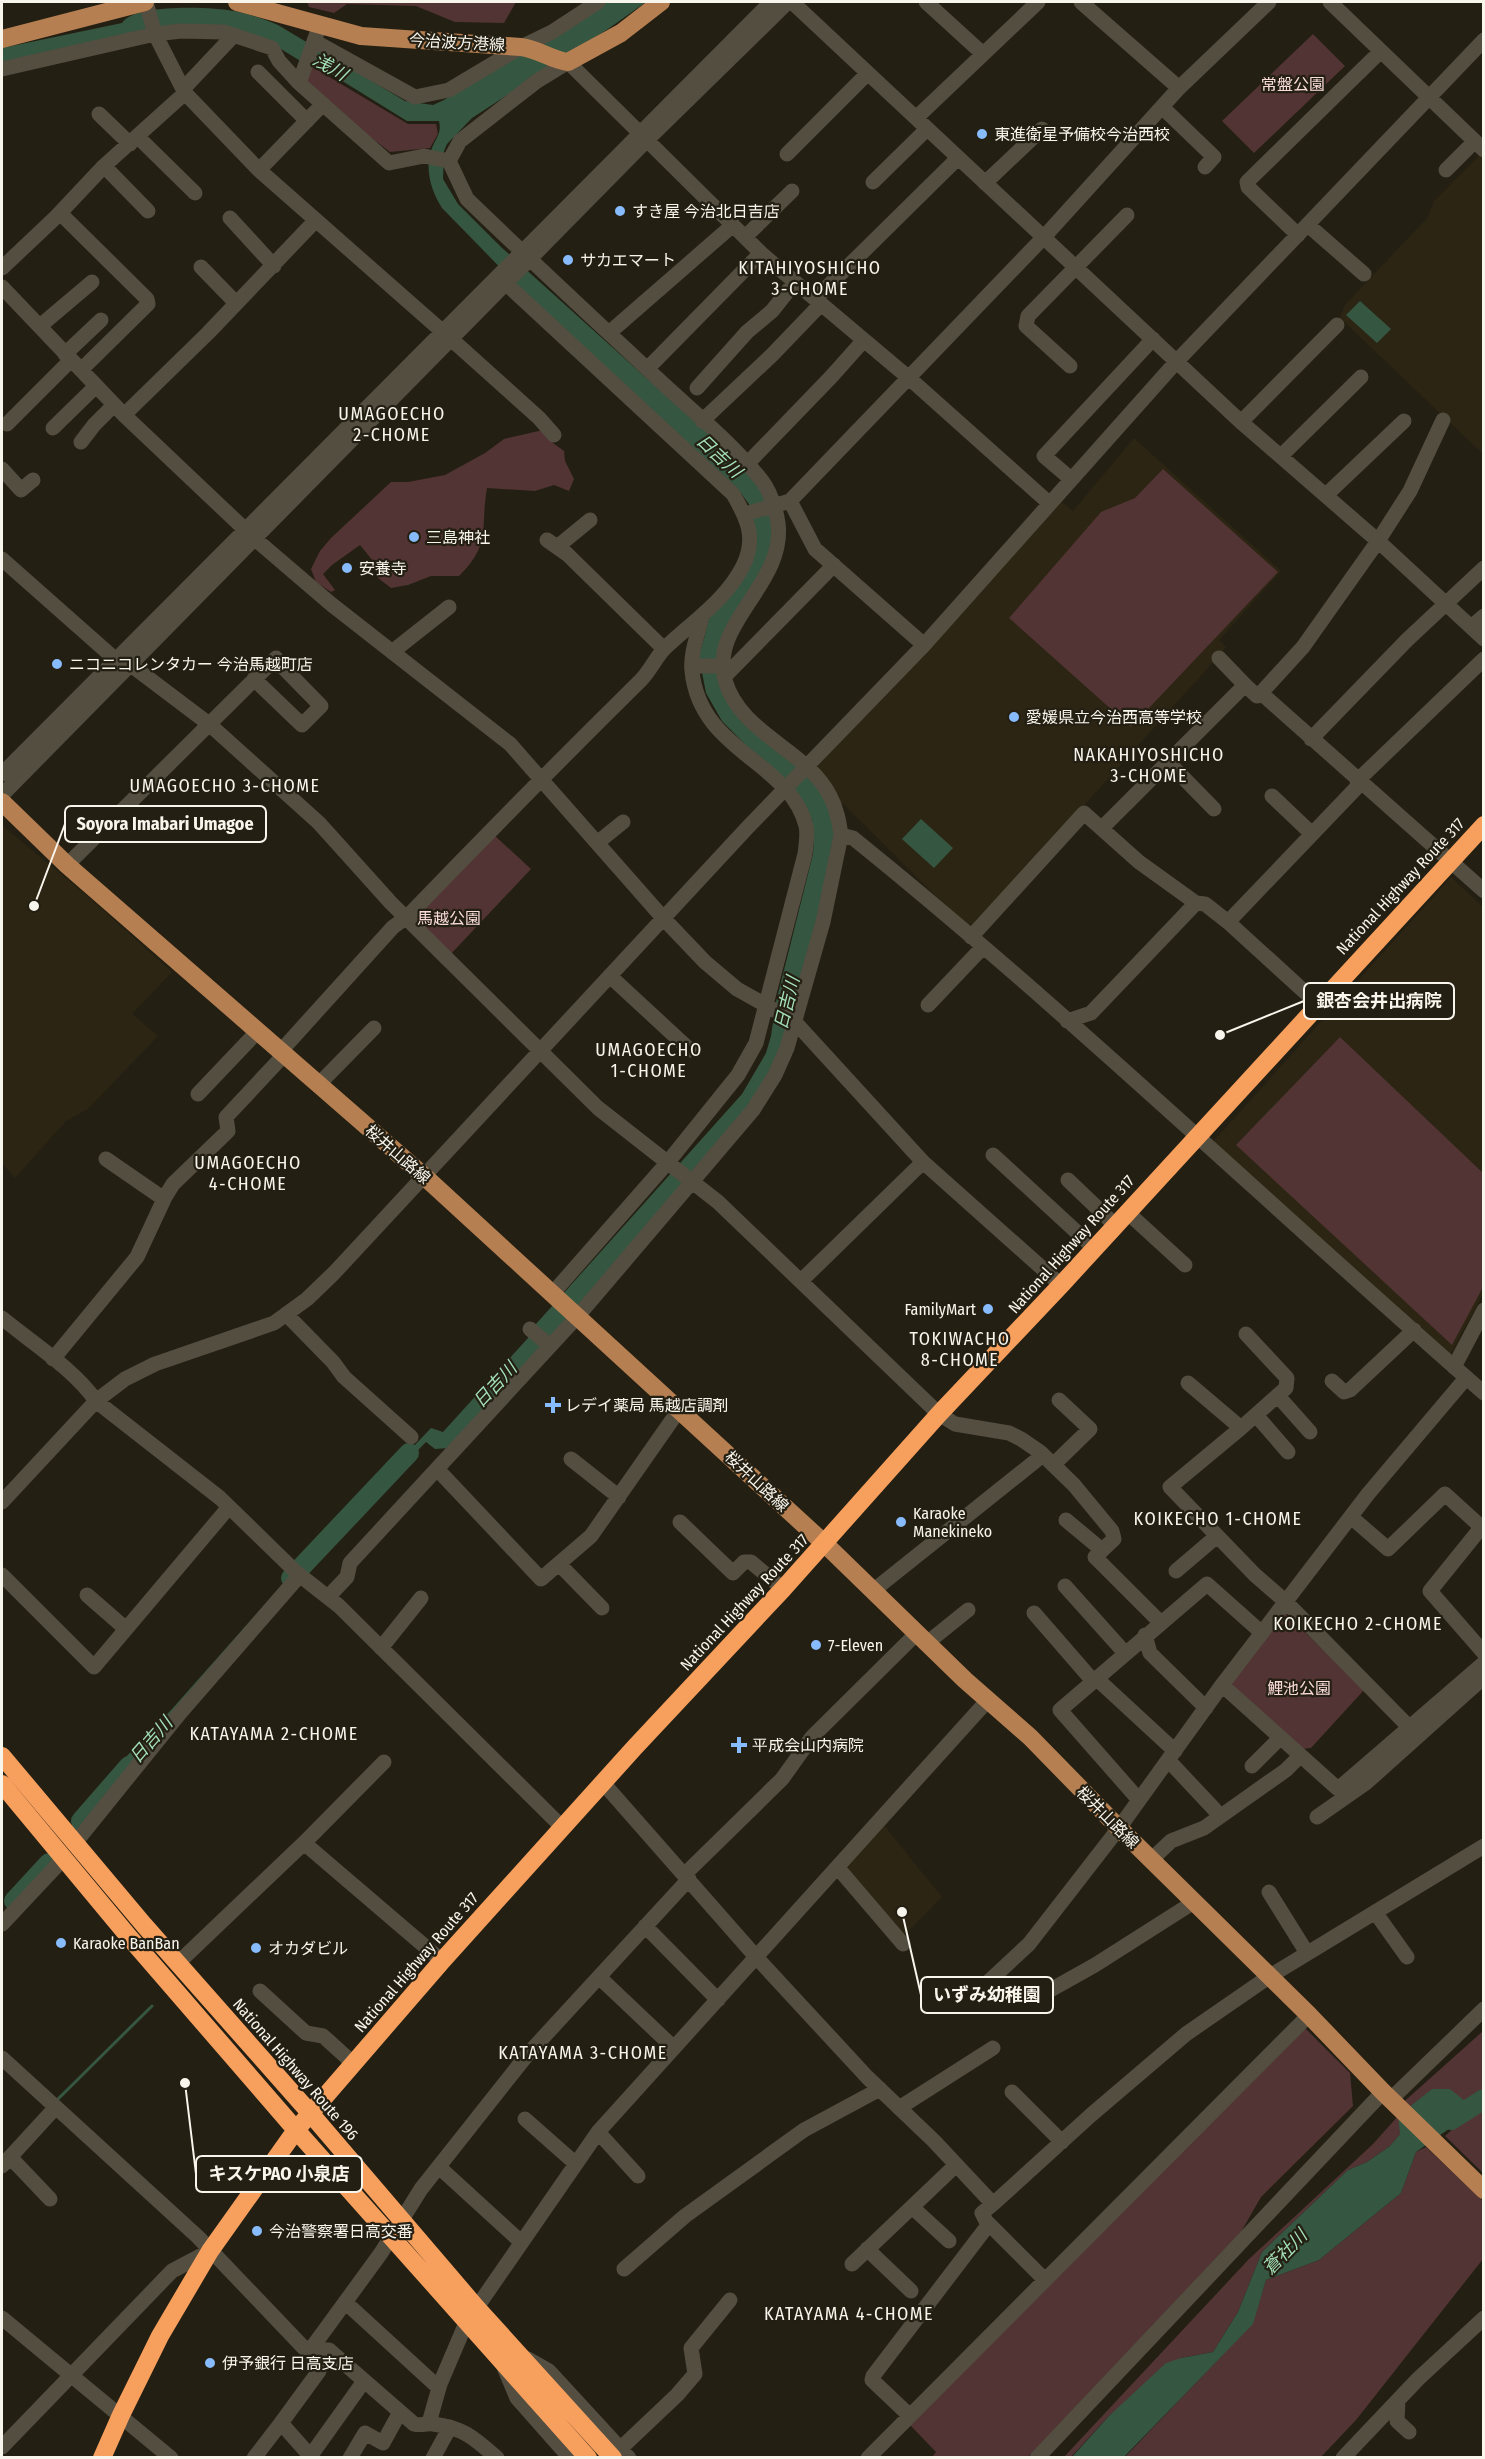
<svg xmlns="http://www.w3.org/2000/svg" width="1485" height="2459" font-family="'Fira Sans Condensed','Noto Sans JP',sans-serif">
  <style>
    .built { fill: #2c2513 }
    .green { fill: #513433 }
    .water { fill: #355641 }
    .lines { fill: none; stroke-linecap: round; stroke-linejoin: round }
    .stream { stroke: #355641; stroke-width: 3 }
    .river { stroke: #355641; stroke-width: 20 }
    .minor { stroke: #534e40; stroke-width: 15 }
    .major { stroke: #b57f51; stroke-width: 18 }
    .highway { stroke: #f79f5d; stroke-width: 18 }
    .poi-dot { fill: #87bbfb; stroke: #241f13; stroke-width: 2 }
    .labels { text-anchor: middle; stroke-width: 4.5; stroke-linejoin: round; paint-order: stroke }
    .street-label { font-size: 16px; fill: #f8f5ec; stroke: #241f13 }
    .park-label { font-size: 16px; fill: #f9dbd9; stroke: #241f13 }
    .poi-label { font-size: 16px; fill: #f8f5ec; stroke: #241f13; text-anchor: start }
    .water-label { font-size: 18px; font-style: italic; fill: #a3dfb7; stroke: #241f13 }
    .neighbourhood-label { font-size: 18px; letter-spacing: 1.5px; fill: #f8f5ec; stroke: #241f13 }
    .leader { fill: none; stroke: #f8f5ec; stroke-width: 2 }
    .callout-dot { fill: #f8f5ec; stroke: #241f13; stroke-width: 2 }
    .callout { fill: #241f13; stroke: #f8f5ec; stroke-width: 2 }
    .callout-label { font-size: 18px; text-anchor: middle; font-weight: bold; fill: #f8f5ec }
  </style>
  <rect width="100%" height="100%" fill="#241f13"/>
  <path class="built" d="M1479,156h4v298l-143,-136 4,-12 84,-89 6,-16z
    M1134,438l147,133 -62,69 7,7 -11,13 -244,271 -159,-158 246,-274 15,12z
    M4,827l80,66 88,79 -40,42 26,22 -70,73 -22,12 -51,57 -13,-15v-335z
    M1451,877l32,30v387l-35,65 -237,-215z
    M883,1824l59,73 -40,41 -60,-69z"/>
  <path class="green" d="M307,2h209l-12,21 -49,-1 -39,-16 -69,-2 -13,9 -25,-6z
    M1313,34l32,32 -91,87 -32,-32z
    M311,66l97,58h28l2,10 -8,14 -40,4 -50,-38 -37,-33z
    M543,430l10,13 11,8 1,10 9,18 -5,12 -15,-6 -19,6 -48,-3c-7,40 5,56 -28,88h-28l-23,9 -17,3 -13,-10 -5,-17 -13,-16 -28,20 -9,9 12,16 -4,2 -15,-10 -5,-13 9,-18 11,-13 60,-56h17l37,-7 40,-22 19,-14z
    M1163,469l115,103 -147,155 -122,-109 92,-106 34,-14z
    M494,835l37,34 -82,87 -36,-39z
    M1340,1037l143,136v114l-31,58 -216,-200z
    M1284,1612l80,78 -53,58 -9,1 -73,-65z
    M1305,2028l45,45 3,33 -92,91 -20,35 -213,225h-96l4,-5 -28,-29z
    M1483,2031v67l-6,10 6,-3v68l-38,-37 30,-27 -75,25 -10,12 -23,16 -19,8 -86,82 -24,60 -25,40 -32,6 -71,57 -39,42 -8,1 186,-199 124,-115 25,-28v-9z
    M1426,2147l57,54v58l-127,161 -35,37 -197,1 128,-134 14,-44 53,-20 82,-67 15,-41z"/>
  <path class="water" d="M603,2h43l-38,27 -136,89 -25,26 -3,7 -1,28 15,25 43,43 223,201 32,32 16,33 -1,43 -30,51 -20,74 105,114 9,34 -17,86 -36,135 -28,52 -170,200 -135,146 -14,1 -9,-7 -136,139 -201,231 -4,-3 40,-51 47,-49 109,-123 150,-158 12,4 85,-94 8,-14 206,-230 24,-41 5,-17 5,-34 37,-148 1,-17 -2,-17 -10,-18 -80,-81 -16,-28 -7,-36 10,-38 35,-47 7,-65 -13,-18 -214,-197 -82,-84c-11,-17 -18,-40 -10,-60 4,-10 10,-15 7,-27h-32l-97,-60 -8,1 -26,-16 -65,-17 -209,37v-18l120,-25c12,-20 91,-16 112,-12 15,3 30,8 44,14l127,76 28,4 11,-5z
    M1360,301l31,28 -14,14 -31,-28z
    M921,819l32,29 -19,20 -32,-29z
    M1432,2089h18l25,20 8,-11v7l-67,47 -15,41 -82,67 -53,20 -13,44 -129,133 -53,1 39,-43 56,-52 15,-5 32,-6 25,-40 24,-60 86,-82 19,-8 23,-16 10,-12 -2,-18z"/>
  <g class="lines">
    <path class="stream" d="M58,2099l94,-93"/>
    <path class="river" d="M291,1578l118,-125
      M81,1821l48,-55
      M14,1901l35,-38
      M1451,2120l33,-21"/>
    <path class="minor" d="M146,2l9,32 30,59 74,77 201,177 79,71 15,17
      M792,2l449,420 137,119 106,98
      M926,2l57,52
      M1081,2l98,86
      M1330,2l154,148
      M317,33l-18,50 90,80 35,-7 25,5
      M314,41l101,56 34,-7 72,-43 31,-15 46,-30
      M2,69l153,-35 26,-3 43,1 48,16 7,13 20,22
      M258,72l49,49
      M183,89l51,-54
      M1162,107l52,50 -9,10
      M99,114l31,30
      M916,118l122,-116
      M138,137l57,56
      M787,154l81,-81
      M449,161l18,38c63,61 127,120 191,180 34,32 72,62 101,98 10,11 17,31 19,46 8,61 -69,100 -53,157 15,54 81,69 105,116 7,13 9,26 11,39l12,3c218,176 420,371 631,555
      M449,161l11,-20 77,-60 31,-19 195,193 146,123 140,125
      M104,166l44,45
      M259,170l64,-66
      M1446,170l29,-29
      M873,182l54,-53
      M985,183l57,-54
      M60,213l87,86 1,5 -67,66
      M230,218l44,48
      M1308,225l56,49
      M1298,235l-50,-48 -1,-5 134,-131
      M745,237l47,-46
      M201,267l35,36
      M2,268l54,-51 48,-51 81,-73
      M2,287l122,128 131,124 76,65 179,140 154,175 41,43 32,27 57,32 129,141 138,123
      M815,299l143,-141
      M40,326l52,-44
      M609,333l124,-108
      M65,354l36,-34
      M1070,366l-44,-40 2,-10 99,-101
      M647,369l114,-116
      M697,388l50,-56 25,-21 23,-29
      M124,415l84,-82 108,-113
      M702,421l70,-66 49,-51
      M1241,422l96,-97
      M7,424l64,-64
      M53,428l43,-42
      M81,442l13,-17 20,-20
      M1281,456l80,-79
      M747,464l84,-87 33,-37
      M2,469l19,21 12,-10
      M1071,479l-27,-23 109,-117
      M1326,495l78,-74
      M790,501l25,48 109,96
      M745,514l45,-13 254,-264 135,-149 90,-86
      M547,540l20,14 97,95
      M557,547l33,-27
      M2,559l113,100
      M1471,627l13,-11
      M392,652l57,-45
      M119,656l90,68 110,99 72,80 207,205 120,94 221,212 16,10 54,9 12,6 19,13 34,33 38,46 2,8 -19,18 65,65
      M692,666h30
      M724,677l110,-112
      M254,679l48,46 19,-19 -46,-47
      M1245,685l12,11 4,-3 223,198
      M1261,693l42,-46 75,-106 32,-50 33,-71
      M1311,739l96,-99 77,-72
      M1168,762l46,47
      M2,774l769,-772
      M1357,781l127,-122
      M2,795l646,-656 140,-137
      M1272,796l40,38
      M1102,828l143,-143 -26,-27
      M597,843l26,-21
      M67,865l209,-207
      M1228,922l132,-138
      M971,937l113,-124 55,49 57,41 9,1 23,18 90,82
      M611,977l79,73
      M928,1005l55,-58
      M1067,1021l24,-8 105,-110
      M280,1052l113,-125 14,-10c77,-80 155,-159 234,-237 9,-9 15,-23 24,-32 27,-26 61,-48 78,-82 14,-28 4,-48 -10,-72l-233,-216
      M318,1085l56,-57
      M198,1094l59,-62
      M993,1155l101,93
      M106,1159l58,40
      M1068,1180l47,45
      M1127,1212l58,53
      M802,1280l121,-118
      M552,1294l116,-132 70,-87 18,-32 49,-189c1,-9 3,-20 1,-28 -16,-65 -106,-74 -114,-155 -2,-17 6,-37 10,-54
      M286,1314l47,48 11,15 67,60
      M2,1318c29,24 73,52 94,83l124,97 77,75 42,33 223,221
      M530,1329l20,17
      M53,1359l84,-102 28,-60 8,-13 55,-53 -2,-14 58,-62
      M1454,1367l30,-57
      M1332,1381l12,11 6,-2 64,-60
      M1188,1383l53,45 -71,59 85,88 31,27 132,134
      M1278,1396l32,36
      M1256,1415l32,37
      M1241,1428l45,-40 1,-10 -41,-44
      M571,1459l48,38
      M1053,1465l37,-36 -31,-29
      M437,1469l104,110 50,-43 88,-126
      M2,1502l94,-101 29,-22 30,-15 119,-41 33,-24 27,-26 414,-446 176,-182 253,-284 307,-321
      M1351,1517l37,32 57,-55 33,30 2,5 -50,62 54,62
      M1066,1520l36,30
      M680,1522l53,51 11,-11h7l32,27
      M559,1564l43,44
      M1176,1571l41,-35
      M2,1575l92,92 135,-160
      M1065,1586l60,67
      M874,1590l169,-135
      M87,1595l39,34
      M328,1597l19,-20 3,-14 227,-246 176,-207 22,-35 12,-27 36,-126 18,-87
      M1034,1613l59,68
      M1145,1635l5,18 56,55
      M927,1643l41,-33
      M381,1648l40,-50
      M1096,1678l79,73
      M1222,1685l116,104 146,-126
      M1168,1760l47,50
      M384,1762l-80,81 138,118
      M1252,1766l28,-28
      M604,1784l153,174 110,119 67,64 59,63 98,-89 95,-81 84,-58 214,-130
      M1139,1800l-79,-90 147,-126 55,49
      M1317,1817l50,-35 117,-105
      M75,1843l105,-130 120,-138
      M1151,1860l20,-19 33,-13 82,-58 14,-14
      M838,1868l65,76
      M685,1874l97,-95 30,-42 105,-104
      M1269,1892l38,61
      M1375,1912l32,45
      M2,1924l61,-65
      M645,1926l73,74
      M177,1964l127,-121
      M599,1977l75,71
      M986,1984l43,-40 90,-116 103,-143 146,-191 98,-116
      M260,1991l46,42 17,3 31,28
      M1045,1993l50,-28 99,-63
      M2,2058l196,179 106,111 25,2 85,74c7,2 12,-1 19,0 31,4 41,14 64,34
      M1012,2092l50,50
      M1390,2100l94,-91
      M899,2108l94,-60
      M525,2119l51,45
      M598,2132l40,44
      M10,2157l40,42
      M2,2166l54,-59
      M439,2167l82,75
      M993,2204l-11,9 4,8 59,59
      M912,2207l37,34
      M867,2249l44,42
      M852,2264l104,-99
      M624,2269l61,-53 119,-86 76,-41
      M345,2302l94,86
      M2,2318l169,140
      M528,2359l21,12 80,87
      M504,2367l13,31 53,60
      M1398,2400l-1,21 12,11
      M910,2416l-38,-36 1,-4 116,-152
      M429,2423l11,-39 26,-61 132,-191 390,-432
      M2,2447l170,-176 38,-20
      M621,2448l56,-53 18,-21 -4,-26 39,-48
      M254,2458l27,-35
      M309,2458l55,-77
      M312,2458l-31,-35 38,-52 -8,-22 70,-96 40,-64 106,-134 162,-176
      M350,2458l15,-25 18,10 17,-31
      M433,2458l17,-31
      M868,2458l441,-443
      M1037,2458l346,-366
      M1343,2458l75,-79 66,-61"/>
    <path class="major" d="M237,2l124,34 160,11c17,2 31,13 47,15l53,-29 40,-31
      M2,39l143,-37
      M2,802l65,63 358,312 400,367 140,136 65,57 89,91 190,187 74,77 101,98"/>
    <path class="highway" d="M2,1756l142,169 167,189 165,193 137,151
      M2,1784l127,153 167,193 292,328
      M102,2458l19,-43 39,-79 50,-85 86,-121 146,-169 193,-214 148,-158 156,-175 122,-129 423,-460"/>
  </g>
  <g class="poi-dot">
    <circle cx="982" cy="134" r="6"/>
    <circle cx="620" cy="211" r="6"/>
    <circle cx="568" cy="260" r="6"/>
    <circle cx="414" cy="537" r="6"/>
    <circle cx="347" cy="568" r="6"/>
    <circle cx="57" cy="664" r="6"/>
    <circle cx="1014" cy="717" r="6"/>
    <circle cx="988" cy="1309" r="6"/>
    <path d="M550 1396h6v6h6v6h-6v6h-6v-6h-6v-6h6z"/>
    <circle cx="901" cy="1522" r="6"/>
    <circle cx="816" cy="1645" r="6"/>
    <path d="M736 1736h6v6h6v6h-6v6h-6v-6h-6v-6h6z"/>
    <circle cx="61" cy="1943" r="6"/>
    <circle cx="256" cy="1948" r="6"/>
    <circle cx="257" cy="2231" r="6"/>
    <circle cx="210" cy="2363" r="6"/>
  </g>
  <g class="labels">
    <g class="street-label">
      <text transform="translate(457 42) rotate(3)" y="6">今治波方港線</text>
      <text transform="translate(1400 886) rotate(-47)" y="6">National Highway Route 317</text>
      <text transform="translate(398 1154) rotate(41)" y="6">桜井山路線</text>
      <text transform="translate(1071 1244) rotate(-48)" y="6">National Highway Route 317</text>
      <text transform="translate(757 1481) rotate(43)" y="6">桜井山路線</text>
      <text transform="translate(744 1602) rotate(-47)" y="6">National Highway Route 317</text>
      <text transform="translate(1108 1817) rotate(45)" y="6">桜井山路線</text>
      <text transform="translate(416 1962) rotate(-49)" y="6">National Highway Route 317</text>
      <text transform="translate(296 2069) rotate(49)" y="6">National Highway Route 196</text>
    </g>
    <g class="park-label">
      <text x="1293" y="90">常盤公園</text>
      <text x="449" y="924">馬越公園</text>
      <text x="1299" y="1694">鯉池公園</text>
    </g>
    <g class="poi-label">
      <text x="994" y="140">東進衛星予備校今治西校</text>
      <text x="632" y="217">すき屋 今治北日吉店</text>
      <text x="580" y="266">サカエマート</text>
      <text x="426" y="543">三島神社</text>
      <text x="359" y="574">安養寺</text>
      <text x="69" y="670">ニコニコレンタカー 今治馬越町店</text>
      <text x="1026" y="723">愛媛県立今治西高等学校</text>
      <text x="976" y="1315" text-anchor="end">FamilyMart</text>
      <text x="565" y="1411">レデイ薬局 馬越店調剤</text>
      <text x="913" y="1519">Karaoke<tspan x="913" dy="18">Manekineko</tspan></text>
      <text x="828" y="1651">7-Eleven</text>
      <text x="752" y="1751">平成会山内病院</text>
      <text x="73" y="1949">Karaoke BanBan</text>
      <text x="268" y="1954">オカダビル</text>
      <text x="269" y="2237">今治警察署日高交番</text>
      <text x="222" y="2369">伊予銀行 日高支店</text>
    </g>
    <g class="water-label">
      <text transform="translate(330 67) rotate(30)" y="6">浅川</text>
      <text transform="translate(719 456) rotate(43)" y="6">日吉川</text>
      <text transform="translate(787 1003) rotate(-76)" y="6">日吉川</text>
      <text transform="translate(495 1385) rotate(-47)" y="6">日吉川</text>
      <text transform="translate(151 1740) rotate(-49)" y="6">日吉川</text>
      <text transform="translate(1285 2252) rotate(-46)" y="6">蒼社川</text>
    </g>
    <g class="neighbourhood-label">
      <text x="810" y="274">KITAHIYOSHICHO<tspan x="810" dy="21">3-CHOME</tspan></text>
      <text x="392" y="420">UMAGOECHO<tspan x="392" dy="21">2-CHOME</tspan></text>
      <text x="1149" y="761">NAKAHIYOSHICHO<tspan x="1149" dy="21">3-CHOME</tspan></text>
      <text x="225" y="792">UMAGOECHO 3-CHOME</text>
      <text x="649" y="1056">UMAGOECHO<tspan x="649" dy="21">1-CHOME</tspan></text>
      <text x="248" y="1169">UMAGOECHO<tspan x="248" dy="21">4-CHOME</tspan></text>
      <text x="960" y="1345">TOKIWACHO<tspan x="960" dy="21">8-CHOME</tspan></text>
      <text x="1218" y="1525">KOIKECHO 1-CHOME</text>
      <text x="1358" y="1630">KOIKECHO 2-CHOME</text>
      <text x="274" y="1740">KATAYAMA 2-CHOME</text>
      <text x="583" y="2059">KATAYAMA 3-CHOME</text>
      <text x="849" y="2320">KATAYAMA 4-CHOME</text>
    </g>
  </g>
  <path class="leader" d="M34 906L65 824M1220 1035L1304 1001M902 1912L921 1995M185 2083L196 2174"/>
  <g class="callout-dot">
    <circle cx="34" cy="906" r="6"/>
    <circle cx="1220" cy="1035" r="6"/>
    <circle cx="902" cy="1912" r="6"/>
    <circle cx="185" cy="2083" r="6"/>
  </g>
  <g class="callout">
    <rect x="65" y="806" width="201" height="36" rx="6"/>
    <rect x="1304" y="983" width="150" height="36" rx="6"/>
    <rect x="921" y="1977" width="132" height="36" rx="6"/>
    <rect x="196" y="2156" width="166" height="36" rx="6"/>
  </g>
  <g class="callout-label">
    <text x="165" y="830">Soyora Imabari Umagoe</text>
    <text x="1379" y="1007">銀杏会井出病院</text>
    <text x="987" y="2001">いずみ幼稚園</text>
    <text x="279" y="2180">キスケPAO 小泉店</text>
  </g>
  <rect width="1485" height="2459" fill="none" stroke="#f8f5ec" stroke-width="6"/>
</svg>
